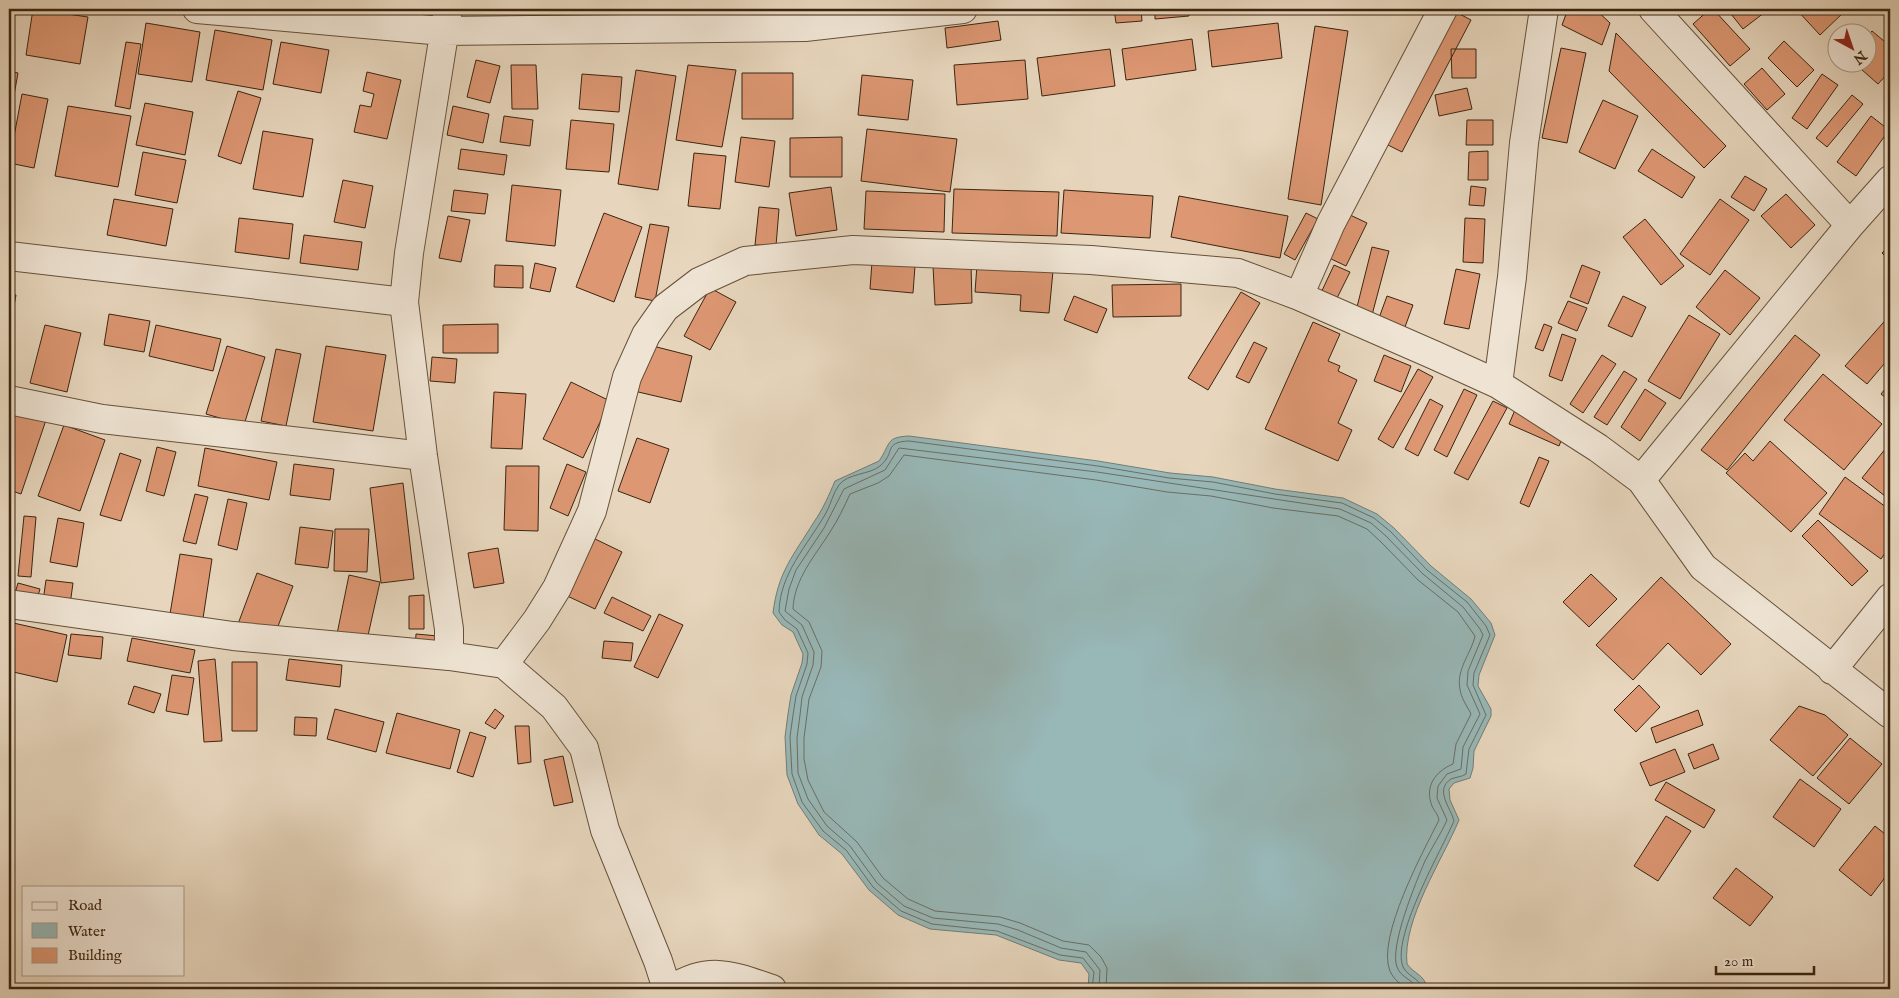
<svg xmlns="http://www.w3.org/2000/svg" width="1899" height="998" font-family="'IM FELL English',serif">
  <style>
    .water { fill: #98b8b8; stroke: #737d75 }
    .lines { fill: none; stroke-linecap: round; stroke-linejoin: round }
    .shore { stroke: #6a6e64; stroke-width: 1 }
    .building { fill: #dd9773; stroke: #3b2510 }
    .minor-casing { stroke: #66513b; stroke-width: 30 }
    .minor { stroke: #efe4d4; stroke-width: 28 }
  </style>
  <rect width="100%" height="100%" fill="#e7d6bd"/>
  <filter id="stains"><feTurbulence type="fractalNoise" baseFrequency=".004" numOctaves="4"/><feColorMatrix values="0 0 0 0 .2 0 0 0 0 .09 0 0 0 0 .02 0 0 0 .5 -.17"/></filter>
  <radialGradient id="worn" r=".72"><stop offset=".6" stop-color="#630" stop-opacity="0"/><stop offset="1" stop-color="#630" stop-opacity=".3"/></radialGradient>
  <path class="water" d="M909,436l189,25 72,12 43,4 62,12 68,9 34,16 17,14 37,38 40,33 20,24 4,12 -16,40 -1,11 13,23v7l-17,35 -1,17 -3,10 -16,5 -5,6 1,11 9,20c-16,39 -57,100 -52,144 8,11 16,9 21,25h-340l1,-15 -8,-11 -22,-3 -63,-25 -66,-6 -32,-14 -29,-25 -27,-36 -23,-19 -21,-31 -11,-29 -2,-38 3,-23 3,-19 11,-32 1,-9 -10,-22 -11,-7 -9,-12c5,-41 20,-57 41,-91 9,-13 15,-27 21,-41l44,-20c12,-17 6,-24 30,-25z"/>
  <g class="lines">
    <path class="shore" d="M1092,989l2,-17 -11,-14 -23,-3 -63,-24 -65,-7 -31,-13 -28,-24 -27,-37 -23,-19 -21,-29 -10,-28 -2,-37 3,-22 3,-19 11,-32 1,-11 -11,-24 -12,-9 -6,-8c1,-39 28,-66 47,-99 5,-9 7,-20 13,-28 9,-12 30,-10 41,-19 16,-13 3,-24 29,-25l189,25 71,12 44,4 62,12 67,9 32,15 17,14 36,38 40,32 19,24 4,9 -16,38 -1,12 13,30 -17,34 -3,25c-4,3 -11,3 -15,5 -17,11 0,29 3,42 -13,30 -60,111 -52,143 3,12 17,13 21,25
      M1099,989l1,-19 -14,-18 -25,-4 -43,-18 -20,-6 -65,-6 -29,-12 -27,-23 -27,-37 -23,-20 -19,-27 -10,-26 -1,-35 3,-23 2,-18 11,-32 1,-13 -12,-27 -17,-14 4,-22 7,-19 28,-42 20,-39 41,-19 14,-22 198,24 243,37 31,14 15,13 37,38 40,33 17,22 3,6 -15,36 -1,14 13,29 -17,33 -2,22 -14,5 -9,12 -1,12 10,22c-6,14 -15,27 -22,41 -9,21 -36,86 -28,106 4,11 16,12 20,22
      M1106,989l1,-21 -6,-11 -12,-12 -26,-4 -43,-18 -20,-6 -65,-6 -27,-12 -25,-21 -26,-36 -33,-30 -16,-32 -4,-21v-21l5,-39 12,-32 1,-16 -13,-29 -16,-13c1,-30 22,-53 37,-77 8,-12 14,-25 20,-38l28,-11 11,-7 15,-21 192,25 71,12 44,4 62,12 65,8 29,13 14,13 37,38 40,32 17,24c-4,18 -19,33 -15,53 1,9 7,17 11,25l-15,30 -3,20c-17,7 -29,22 -21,42 2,5 6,8 7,14 -15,30 -63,118 -49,151 4,9 11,14 19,18"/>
  </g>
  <path class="building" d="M33,9l55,8 -8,47 -54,-9z
    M586,9h63l-1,10 -62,-4z
    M1114,9h27l1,12 -26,2z
    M1155,9h33l1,7 -34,3z
    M1568,9h27l15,14 -8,22 -40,-20z
    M1710,9h3l37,40 -20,17 -37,-42z
    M1727,9h42l-26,20z
    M1796,9h45l3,3 -24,23z
    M1452,10l19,10 -69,132 -18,-9z
    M998,21l3,19 -54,8 -2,-20z
    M146,23l54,9 -8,50 -54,-8z
    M1278,23l4,35 -70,9 -4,-36z
    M1315,26l33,5 -27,174 -33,-6z
    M215,30l57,10 -9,50 -57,-10z
    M1872,31l18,15v25l-12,13 -25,-22h13v-25z
    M1616,33l110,113 -22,22 -95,-97z
    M1192,39l4,31 -70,10 -4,-31z
    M1784,41l30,29 -17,17 -29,-29z
    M126,42l15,2 -11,65 -15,-3z
    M281,42l48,8 -8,43 -48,-9z
    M1561,48l25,5 -19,90 -25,-5z
    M1110,49l5,37 -73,10 -5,-38z
    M1451,49h25v29h-24z
    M476,60l24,6 -10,37 -23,-6z
    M1025,60l3,39 -71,6 -3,-40z
    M511,65h25l2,44h-26z
    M688,65l48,5 -14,77 -46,-7z
    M1762,68l23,26 -18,16 -23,-26z
    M636,70l40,6 -18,114 -40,-6z
    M9,71l9,2 -9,50z
    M367,72l34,8 -14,59 -33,-7 6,-27 11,2 3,-13 -11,-3z
    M742,73h51v46h-51z
    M582,74l40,3 -3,35 -40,-3z
    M1822,74l16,11 -31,44 -15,-11z
    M862,75l51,5 -5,40 -50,-5z
    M1467,88l5,21 -33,7 -4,-21z
    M238,91l23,7 -20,66 -23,-8z
    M22,94l26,5 -14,69 -25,-5z
    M1852,95l11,9 -36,43 -11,-9z
    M1603,100l35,16 -23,53 -36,-17z
    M145,103l48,9 -8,43 -49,-10z
    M68,106l63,10 -13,71 -63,-11z
    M453,106l36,8 -6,29 -36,-8z
    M504,116l29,4 -3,26 -30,-4z
    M1871,116l18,14 -33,46 -19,-14z
    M571,120l43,4 -5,48 -43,-3z
    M1467,120h26v25h-27z
    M867,129l90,10 -7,53 -89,-11z
    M263,131l50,8 -10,58 -50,-8z
    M741,137l34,4 -6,46 -34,-5z
    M842,137v40h-52v-39z
    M461,149l46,6 -3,20 -46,-6z
    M1652,149l43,28 -13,21 -44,-27z
    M1488,151v29h-20l1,-28z
    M143,152l43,8 -9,43 -42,-8z
    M694,153l32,3 -6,53 -32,-3z
    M1745,176l22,13 -13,22 -23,-14z
    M343,180l30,6 -8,42 -31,-6z
    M512,185l49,5 -6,56 -49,-5z
    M1471,186l15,2 -2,18 -15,-1z
    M831,187l6,43 -41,6 -7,-43z
    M954,189l105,3 -2,44 -105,-3z
    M454,190l34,4 -3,20 -34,-3z
    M1064,190l89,6 -3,42 -89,-5z
    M866,191l79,3 -1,38 -80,-3z
    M1786,194l29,31 -24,23 -30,-32z
    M1179,196l109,20 -8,42 -109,-21z
    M114,199l59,10 -7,37 -59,-11z
    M1720,199l29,21 -39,55 -30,-21z
    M759,207l20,2 -3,37 -21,-1z
    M604,213l38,14 -28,75 -38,-15z
    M1306,213l12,6 -23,41 -11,-6z
    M1346,213l21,10 -21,43 -21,-10z
    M448,216l22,4 -9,42 -22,-4z
    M239,218l54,6 -4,35 -54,-7z
    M1465,218l20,1 -2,44 -20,-1z
    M1645,219l39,47 -23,19 -38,-48z
    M650,224l19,3 -14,74 -20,-4z
    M304,235l58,7 -4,28 -58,-7z
    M1890,245v16l-8,-8z
    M1372,247l17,4 -17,64 -16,-4z
    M872,262l43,4 -2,27 -43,-4z
    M535,263l21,5 -6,24 -20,-4z
    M971,264l1,39 -37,2 -2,-39z
    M495,265l28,1v22l-29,-1z
    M977,265l76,6 -4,42 -29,-2 1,-16 -46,-3z
    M1334,265l16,7 -16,32 -15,-7z
    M1582,265l18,7 -12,32 -18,-7z
    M1456,269l24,5 -11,55 -25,-5z
    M1725,270l35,28 -30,37 -34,-28z
    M1181,284v32l-68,1 -1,-32z
    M710,288l26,14 -26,48 -26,-14z
    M1241,292l19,11 -52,87 -20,-12z
    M9,294l7,1 -7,38z
    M1074,296l33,13 -10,24 -33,-13z
    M1387,296l26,9 -8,22 -26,-9z
    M1623,296l23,11 -14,30 -24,-11z
    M1568,301l19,7 -10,23 -19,-8z
    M109,314l41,7 -6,31 -40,-7z
    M1689,315l31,19 -40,65 -32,-18z
    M1890,315v42l-23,27 -22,-18z
    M1313,322l27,12 -12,27 12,5 -2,5 19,9 -19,43 14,7 -14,31 -73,-32z
    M498,324v29h-55v-28z
    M1544,324l8,3 -9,24 -8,-3z
    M45,325l36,8 -14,59 -37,-9z
    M156,325l65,14 -8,32 -64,-15z
    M1562,334l14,5 -14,42 -13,-5z
    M1795,335l25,20 -93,115 -26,-20z
    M1254,342l13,6 -18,35 -13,-6z
    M645,344l47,12 -11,46 -47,-11z
    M227,346l38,11 -21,68 -38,-11z
    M326,346l60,9 -13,76 -60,-9z
    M276,349l25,5 -15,72 -25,-5z
    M1384,355l27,11 -10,26 -27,-11z
    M1602,355l14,9 -33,49 -13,-9z
    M432,357l25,2 -2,24 -25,-2z
    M1418,369l15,8 -40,71 -15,-9z
    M1624,371l13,8 -30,46 -13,-8z
    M1823,374l59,50 -38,46 -60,-50z
    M571,382l39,19 -27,57 -40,-19z
    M1890,383v18l-9,-7z
    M1464,389l13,6 -30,62 -13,-7z
    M1645,389l21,14 -26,38 -19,-14z
    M494,392l32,2 -4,55 -31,-1z
    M1430,399l13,7 -25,50 -13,-7z
    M1493,401l14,7 -39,72 -14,-7z
    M14,409l32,11 -25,74 -12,-4v-64z
    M1515,410l50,21 -6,15 -50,-22z
    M64,425l41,15 -25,71 -42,-15z
    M637,438l32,11 -19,54 -32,-12z
    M1770,441l57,52 -36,39 -65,-59 19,-20 8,8z
    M1890,443v57l-28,-22z
    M157,447l19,5 -12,44 -18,-5z
    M205,448l72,14 -8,38 -71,-14z
    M120,453l21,7 -20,61 -21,-6z
    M1539,457l10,4 -20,46 -9,-4z
    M294,464l40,5 -4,31 -40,-5z
    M567,464l19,8 -18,44 -18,-8z
    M506,466h33l-1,65 -34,-1z
    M1845,477l45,33v36l-9,13 -62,-45z
    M403,483l11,96 -33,4 -11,-95z
    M195,494l13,3 -12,47 -13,-3z
    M228,499l19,4 -10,47 -19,-5z
    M24,516l12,1 -5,60 -13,-1z
    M58,518l26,5 -7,44 -27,-5z
    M1818,520l50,51 -16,15 -50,-50z
    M300,527l33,4 -5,37 -33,-4z
    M335,529h34l-2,43 -33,-1z
    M591,537l31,15 -27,57 -32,-15z
    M498,548l6,35 -30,5 -6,-35z
    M180,554l32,5 -10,66 -33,-5z
    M257,573l36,13 -19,51 -36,-13z
    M1591,574l26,25 -28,28 -26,-25z
    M349,575l31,7 -13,58 -30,-6z
    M1661,577l70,67 -30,31 -33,-32 -35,37 -37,-35z
    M46,580l27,3 -4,29 -27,-4z
    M18,583l22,6 -5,17 -22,-6z
    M424,595v34h-15v-33z
    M612,597l39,19 -8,15 -39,-18z
    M659,614l24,11 -25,53 -24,-11z
    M9,622l58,13 -10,47 -48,-11z
    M71,634l32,3 -2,22 -33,-4z
    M416,634l22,2 -1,14 -22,-1z
    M132,638l63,12 -5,23 -63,-12z
    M604,641l29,2 -2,18 -29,-3z
    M215,659l7,82 -18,1 -6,-81z
    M289,659l53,6 -2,22 -54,-7z
    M232,662h25v69h-25z
    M172,675l22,3 -6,37 -22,-4z
    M1639,685l21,22 -24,25 -22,-22z
    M134,686l27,8 -7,19 -26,-9z
    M1799,706l26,9 23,20 -35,41 -43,-36z
    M335,709l49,13 -8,30 -49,-13z
    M495,709l9,7 -9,13 -10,-6z
    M1698,710l5,15 -47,18 -5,-15z
    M397,713l63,17 -10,39 -64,-16z
    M295,717l22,1 -1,18 -22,-1z
    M515,726h14l2,36 -13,2z
    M470,732l16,5 -13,40 -16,-5z
    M1850,738l32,26 -33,40 -32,-26z
    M1713,744l6,15 -25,10 -6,-15z
    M1675,749l10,23 -35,14 -10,-23z
    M563,756l10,46 -19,4 -10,-46z
    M1800,779l41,30 -27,38 -41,-30z
    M1666,782l49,28 -11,18 -49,-28z
    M1666,816l25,15 -33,50 -24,-15z
    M1875,826l15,12v33l-19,25 -32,-26z
    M1736,868l37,29 -23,29 -37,-28z"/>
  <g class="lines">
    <g class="minor-casing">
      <path id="minor" d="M197,9l246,22 362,-4 158,-18
        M448,9l-39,244 -5,49 19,154 26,173v27
        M1653,9l197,216
        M9,256l395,46
        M1299,296l32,-73 112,-214
        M1498,384l14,-107 12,-134 20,-134
        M9,400l93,19 321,37
        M1641,480l209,-255 40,-45
        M9,604l224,32 216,20 55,8 50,43 30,41 21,82 53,131 9,28
        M504,664l33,-44 20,-32 35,-77 35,-134 19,-42 19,-27 34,-26 46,-21 108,-11 238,10 147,13 61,23 135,59 64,29 100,64 43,32 62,87 187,147
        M1832,670l58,-72
        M672,989c38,-24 61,-13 100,0"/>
    </g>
    <use href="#minor" class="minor"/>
  </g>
  <rect width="1899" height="998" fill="none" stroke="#e7d6bd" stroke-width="30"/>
  <rect x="10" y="10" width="1879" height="978" fill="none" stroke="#3b2510" stroke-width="2.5"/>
  <rect x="15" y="15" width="1869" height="968" fill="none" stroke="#3b2510"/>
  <rect x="22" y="886" width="162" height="90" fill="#efe4d4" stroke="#a79886"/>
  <rect x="32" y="902" width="25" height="8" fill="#efe4d4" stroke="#a79886"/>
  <text x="68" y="910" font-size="15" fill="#3b2510">Road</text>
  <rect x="32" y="923" width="25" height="15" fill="#98b8b8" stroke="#a79886"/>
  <text x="68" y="936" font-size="15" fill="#3b2510">Water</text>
  <rect x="32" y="948" width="25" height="15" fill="#dd9773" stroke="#a79886"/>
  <text x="68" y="960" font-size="15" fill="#3b2510">Building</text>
  <g transform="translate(1852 48) rotate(140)"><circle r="24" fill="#efe4d4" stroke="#a79886"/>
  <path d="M0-4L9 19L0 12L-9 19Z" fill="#8f2418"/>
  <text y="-8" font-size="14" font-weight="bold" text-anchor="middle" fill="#3b2510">N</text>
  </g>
  <path d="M1716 966v8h98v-8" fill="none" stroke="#3b2510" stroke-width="2.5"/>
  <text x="1724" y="966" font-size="15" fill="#3b2510" stroke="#efe4d4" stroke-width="4" paint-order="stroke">20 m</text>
  <rect width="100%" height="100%" filter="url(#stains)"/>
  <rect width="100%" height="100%" fill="url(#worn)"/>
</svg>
